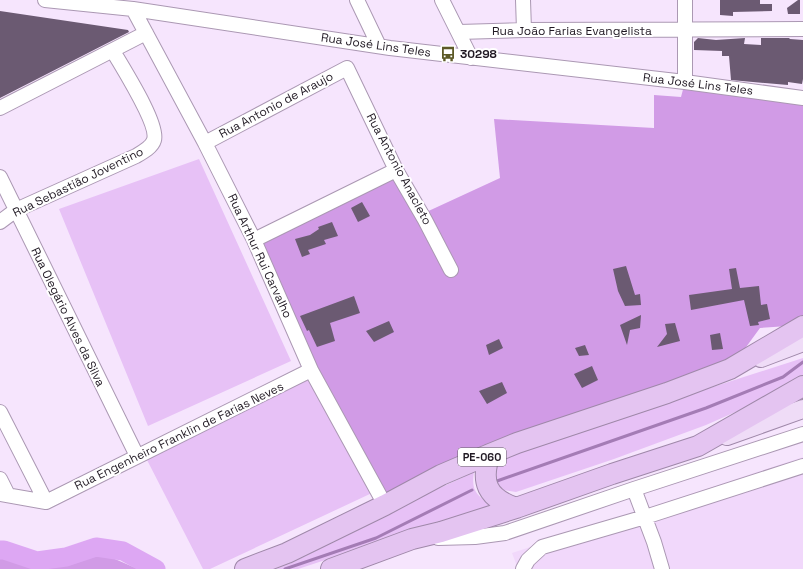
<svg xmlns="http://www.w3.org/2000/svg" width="803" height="569" font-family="'Space Grotesk',sans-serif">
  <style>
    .built { fill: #f1d8fb }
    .green { fill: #e7c1f6 }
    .forest { fill: #d19be6 }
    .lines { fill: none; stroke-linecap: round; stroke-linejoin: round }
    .stream { stroke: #a47cb5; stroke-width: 3 }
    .river { stroke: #dda7f3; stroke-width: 19 }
    .building { fill: #6b5a72 }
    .minor-casing { stroke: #ab98b3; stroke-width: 16 }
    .major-casing { stroke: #9f88a9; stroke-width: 20 }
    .highway-casing { stroke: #9f88a9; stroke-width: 22 }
    .minor { stroke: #fff; stroke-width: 14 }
    .major { stroke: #efdcf7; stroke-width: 18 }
    .highway { stroke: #e4c4f1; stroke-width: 20 }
    .labels { text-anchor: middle; stroke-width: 4; stroke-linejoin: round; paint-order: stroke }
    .shield { fill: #fff; stroke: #635e65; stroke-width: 1 }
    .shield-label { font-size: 11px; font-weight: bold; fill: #201923 }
    .street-label { font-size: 12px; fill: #201923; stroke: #fff }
    .poi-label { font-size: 12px; font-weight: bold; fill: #201923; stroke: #fff; text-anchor: start }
  </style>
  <rect width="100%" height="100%" fill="#f6e5fd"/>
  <path class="built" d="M803,457v112h-285l-6,-16z"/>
  <path class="green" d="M199,159l92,202 -143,65 -89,-217z
    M803,358v19l-63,33 -34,15 -92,34 -98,33 -20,-3 -2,-22 13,-10 38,-16z
    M309,376l63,117 -162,76h-7l-57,-111z
    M474,472c-3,19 2,23 18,33l-194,64h-22l30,-13 72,-39z"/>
  <path class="forest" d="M685,82l118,16v227l-43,3 -30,41 -345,136 -130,-266 140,-68 27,43 78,-36 -6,-59 160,9v-33l27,2z
    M101,553l37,16h-92l23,-8z
    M0,558l28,8 17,3h-45z"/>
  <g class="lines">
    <path class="stream" d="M497,481l209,-73 77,-31 20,-15
      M285,569l91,-31 96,-48"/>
    <path class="river" d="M0,550h4l33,11 29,-4 30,-10 27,4 33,18"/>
  </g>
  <path class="building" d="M720,0h40v4h12v7l-39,1v4l-13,-1z
    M798,0h2v14h-12l-1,-6z
    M0,11l128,19 1,2 -129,66z
    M698,38l18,2 29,-2 -1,6 17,1v-7h28l1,1 13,1v39l-1,5 -14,-2v3l-57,-5 -2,-24h-7v-5l-28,-1v-8z
    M362,202l8,14 -12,6 -7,-14z
    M332,222l6,14 -14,4 2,4 -18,6 2,4 -8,3 -7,-18 15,-4 9,-6 -1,-2z
    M626,266l9,29 5,-1 1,11 -16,1 -7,-15 -5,-22z
    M736,268l4,20 19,-2 2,19 6,-1 3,15 -12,3 1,3 -9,1 -6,-26 -53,10 -2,-15 43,-6 -3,-20z
    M354,296l6,17 -30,10 5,18 -18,6 -8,-17 -2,1 -7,-15z
    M641,315l-1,13 -10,2 -3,15 -7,-20z
    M389,321l5,11 -20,10 -8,-11z
    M675,323l5,18 -23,6 10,-13 -2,-10z
    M720,333l3,16 -11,1 -2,-15z
    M499,339l4,9 -14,7 -3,-10z
    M585,345l4,10 -10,1 -4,-8z
    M592,366l6,14 -16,8 -8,-14z
    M502,382l5,11 -20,11 -8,-13z"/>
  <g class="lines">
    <g class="minor-casing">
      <path id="minor" d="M45,0l88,9 257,39 295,34 118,16
        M357,0l22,46
        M442,0l29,58
        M523,0l1,30
        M133,9l72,134 49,97 57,130 74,135
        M459,32l65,-2 279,-1
        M685,82v-82
        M0,108l146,-75
        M205,143l142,-75 49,102 29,50 26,50
        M0,177l137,279
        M0,222l16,-12 120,-54c7,-4 16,-9 18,-16 5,-16 -32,-73 -41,-89
        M254,240l142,-70
        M0,412l46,90
        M0,479l8,16
        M634,489l20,53 8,27
        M0,494l46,8
        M46,502l265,-132
        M438,538l37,-1 30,-4 129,-44 169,-55
        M523,569l5,-9 14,-13 103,-30 158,-51"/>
    </g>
    <g class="major-casing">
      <path id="major" d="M761,358l42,-16
        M727,436l76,-27"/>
    </g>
    <g class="highway-casing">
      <path id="highway" d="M490,454c-10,28 -3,44 26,54
        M245,569l42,-16 98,-48 56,-30 49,-21 27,-11 150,-50 63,-24 73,-43
        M331,569l81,-30 29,-7 75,-24 96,-34 86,-28 105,-60"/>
    </g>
    <use href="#minor" class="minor"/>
    <use href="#major" class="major"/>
    <use href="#highway" class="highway"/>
  </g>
  <defs>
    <g id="bus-bare" transform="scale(1.2)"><path d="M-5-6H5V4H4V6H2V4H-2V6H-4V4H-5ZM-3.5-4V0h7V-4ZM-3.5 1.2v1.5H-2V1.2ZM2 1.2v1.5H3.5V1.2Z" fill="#5d5a27" stroke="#fff" stroke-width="2.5" paint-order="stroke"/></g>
  </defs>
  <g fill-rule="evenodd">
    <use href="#bus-bare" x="448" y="54"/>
  </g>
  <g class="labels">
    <rect class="shield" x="458" y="448" width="48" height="18" rx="3"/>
    <g class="shield-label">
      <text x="482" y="461">PE-060</text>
    </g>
    <g class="street-label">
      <text x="572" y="35">Rua João Farias Evangelista</text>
      <text transform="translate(376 45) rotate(8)" y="4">Rua José Lins Teles</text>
      <text transform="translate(698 84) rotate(7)" y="4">Rua José Lins Teles</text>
      <text transform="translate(276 105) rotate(-28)" y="4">Rua Antonio de Araujo</text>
      <text transform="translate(399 169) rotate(62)" y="4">Rua Antonio Anacleto</text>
      <text transform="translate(78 182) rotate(-26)" y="4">Rua Sebastião Joventino</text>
      <text transform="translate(260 256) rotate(65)" y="4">Rua Arthur Rui Carvalho</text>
      <text transform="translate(68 317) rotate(64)" y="4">Rua Olegário Alves da Silva</text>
      <text transform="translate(179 436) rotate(-26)" y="4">Rua Engenheiro Franklin de Farias Neves</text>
    </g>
    <g class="poi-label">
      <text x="460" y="58">30298</text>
    </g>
  </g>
</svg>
